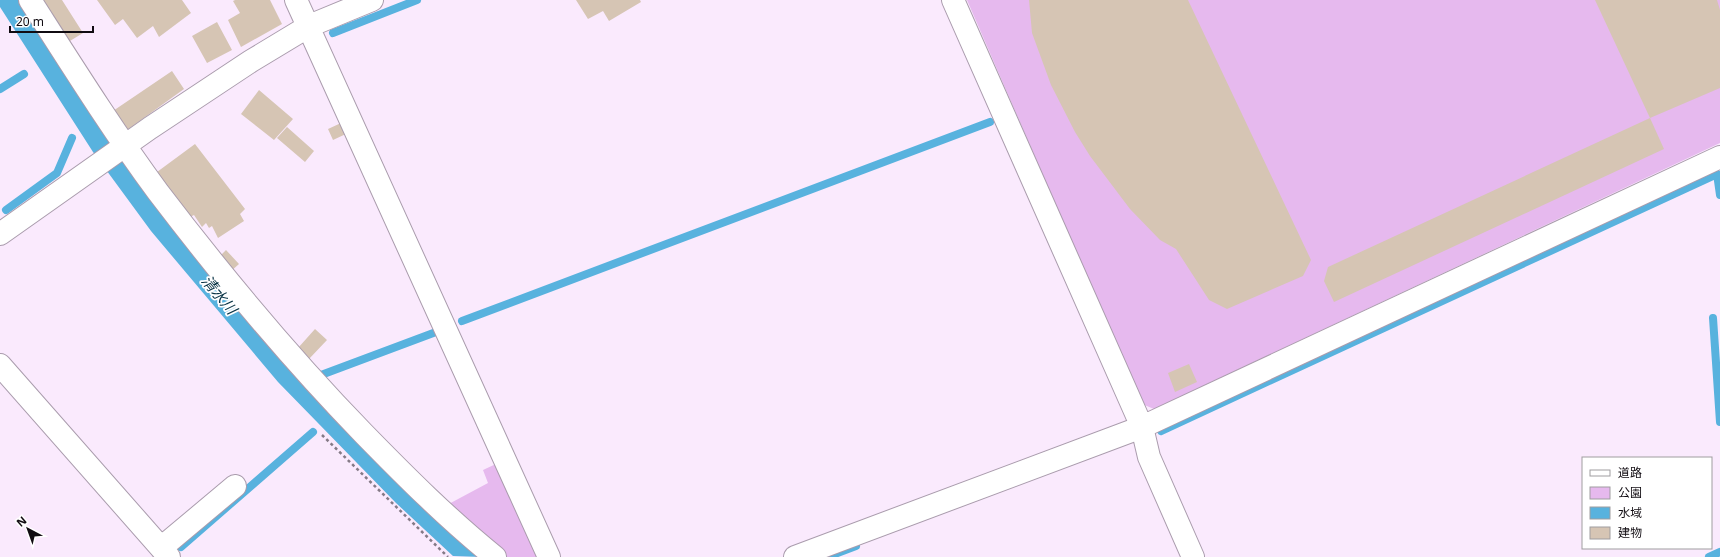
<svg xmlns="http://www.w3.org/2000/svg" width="1720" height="557" font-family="'Noto Sans','Noto Sans JP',sans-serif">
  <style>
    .green { fill: #e6b9ee }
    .water { fill: #58b2de }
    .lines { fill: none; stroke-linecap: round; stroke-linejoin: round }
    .stream { stroke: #58b2de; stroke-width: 8 }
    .building { fill: #d6c5b4 }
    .street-casing { stroke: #aa9cad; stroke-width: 24 }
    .path { stroke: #857a87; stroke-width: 2.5; stroke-dasharray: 3 3; stroke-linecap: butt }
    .street { stroke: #fff; stroke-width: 22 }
    .labels { text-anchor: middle; stroke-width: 3.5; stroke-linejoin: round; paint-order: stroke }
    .water-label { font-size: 15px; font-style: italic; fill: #083244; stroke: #fff }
  </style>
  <rect width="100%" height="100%" fill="#faeafd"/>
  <path class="green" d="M967,0h753v143l-566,266 -12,-5z
    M498,463l42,94h-36l-59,-51 43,-23 -5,-13z"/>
  <path class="water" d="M0,0h22l89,138 371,419 -29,-1 -57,-53 -118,-121 -127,-151 -58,-79 -93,-145z"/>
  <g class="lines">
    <path class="stream" d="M333,33l84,-33
      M0,89l24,-15
      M6,210l51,-37 15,-35
      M1713,318l7,104
      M462,321l528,-199
      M321,375l115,-43
      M1161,431l556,-257 3,21
      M181,547l132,-115
      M827,557l29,-11
      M1709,557l11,-5"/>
  </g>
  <path class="building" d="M37,0h25l21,33 -18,11z
    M97,0h85l9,13 -32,24 -6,-11 -16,12 -14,-19 -8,6z
    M235,0h35l12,24 -41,23 -13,-27 12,-7 -7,-12z
    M576,0h64l1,2 -32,19 -6,-10 -15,8z
    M1029,0h159l123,260 -8,16 -76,33 -18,-9 -33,-51 -16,-9 -30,-31 -40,-53 -15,-24 -24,-47 -19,-52z
    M1595,0h122l3,10v78l-70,30 14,31 -330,153 -10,-21 4,-14 322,-149z
    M217,22l15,28 -25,13 -15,-27z
    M172,71l12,18 -61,44 -13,-20z
    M259,90l34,29 -19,21 -33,-26z
    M341,123l7,10 -15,7 -5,-11z
    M287,127l27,24 -9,11 -28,-24z
    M195,144l50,65 -5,5 4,7 -26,17 -6,-12 -3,2 -3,-5 -4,4 -8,-12 -4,2 -33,-45z
    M226,250l13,14 -9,8 -13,-13z
    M315,329l12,11 -18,19 -11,-11z
    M1189,364l8,18 -22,10 -7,-19z"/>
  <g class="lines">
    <g class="street-casing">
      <path id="street" d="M30,0c41,64 83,131 128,192 64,84 132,166 206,242 42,43 84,85 131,123
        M296,0l253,557
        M953,0l189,427 7,30 44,100
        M0,234l150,-106 101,-67 58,-35 63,-26
        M0,365l169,192
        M161,548l74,-62
        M795,557l347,-130 578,-270"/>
    </g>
    <path class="path" d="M322,435l126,122"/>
    <use href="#street" class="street"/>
  </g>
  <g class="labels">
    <g class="water-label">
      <text transform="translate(219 295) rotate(50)" y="5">清水川</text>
    </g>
  </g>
  <rect x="1582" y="457" width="130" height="92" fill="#ffffff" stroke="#9f9da0"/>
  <rect x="1590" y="470" width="20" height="6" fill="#ffffff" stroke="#9f9da0"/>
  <text x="1618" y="477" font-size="12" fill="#100b11">道路</text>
  <rect x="1590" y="487" width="20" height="12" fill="#e6b9ee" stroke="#9f9da0"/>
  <text x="1618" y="497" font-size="12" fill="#100b11">公園</text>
  <rect x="1590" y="507" width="20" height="12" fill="#58b2de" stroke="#9f9da0"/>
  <text x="1618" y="517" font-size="12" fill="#100b11">水域</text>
  <rect x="1590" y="527" width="20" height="12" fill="#d6c5b4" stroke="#9f9da0"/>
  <text x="1618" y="537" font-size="12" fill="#100b11">建物</text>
  <g transform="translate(28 529) rotate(319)" stroke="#ffffff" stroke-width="3" paint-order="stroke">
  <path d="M0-3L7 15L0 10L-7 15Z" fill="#100b11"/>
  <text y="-6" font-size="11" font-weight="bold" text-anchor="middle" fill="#100b11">N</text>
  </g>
  <path d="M10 26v6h83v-6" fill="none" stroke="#100b11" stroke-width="2"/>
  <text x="16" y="26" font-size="12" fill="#100b11" stroke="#ffffff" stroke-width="3" paint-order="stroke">20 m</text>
</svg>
